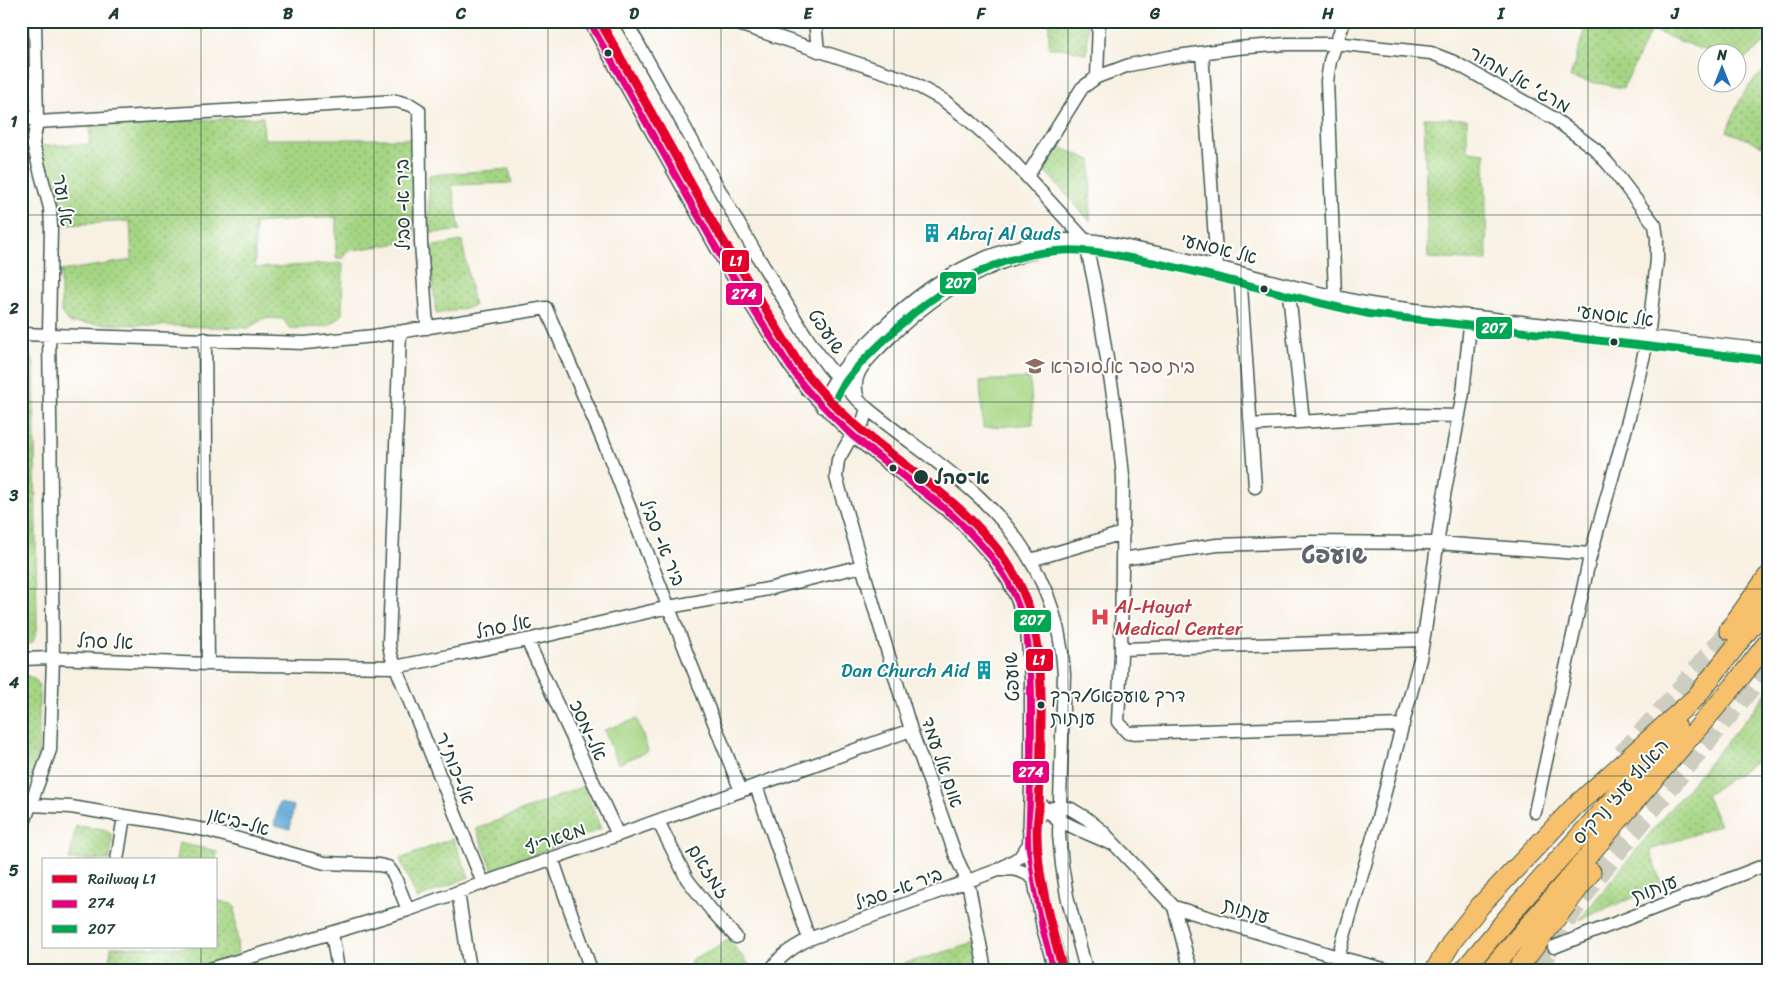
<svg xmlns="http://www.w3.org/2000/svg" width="1789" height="991" font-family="Sriracha,'Playpen Sans Hebrew',sans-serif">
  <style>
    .grass { fill: url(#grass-dots); stroke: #62895c }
    .garden { fill: #a5d583; stroke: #62895c }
    .water { fill: #61a8d7; stroke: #407286 }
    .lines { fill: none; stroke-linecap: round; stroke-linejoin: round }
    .minor-tunnel { stroke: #cdcdc0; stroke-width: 12; stroke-dasharray: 12 6; stroke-linecap: butt }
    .highway-tunnel { stroke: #cdcdc0; stroke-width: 19; stroke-dasharray: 19 9; stroke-linecap: butt }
    .minor-casing { stroke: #40584e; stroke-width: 15 }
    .highway-casing { stroke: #40584e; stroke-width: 21 }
    .minor { stroke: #fff; stroke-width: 12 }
    .highway { stroke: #f7c06c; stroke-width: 19 }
    .bus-1-casing { stroke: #fff; stroke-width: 11 }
    .bus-2-casing { stroke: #fff; stroke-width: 11 }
    .bus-1 { stroke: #e5007d; stroke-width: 8 }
    .bus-2 { stroke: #00a651; stroke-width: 8 }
    .rail-1-casing { stroke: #fff; stroke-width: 12 }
    .rail-1 { stroke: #e4002b; stroke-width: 9 }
    .grid { fill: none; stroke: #1f3d34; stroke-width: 1; stroke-opacity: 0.55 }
    .bus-dot { fill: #1f3d34; stroke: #fff; stroke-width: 2 }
    .labels { text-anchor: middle; stroke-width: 4; stroke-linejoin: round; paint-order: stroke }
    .bus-label { font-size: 18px; fill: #1f3d34; stroke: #fff; text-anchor: start }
    .street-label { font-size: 19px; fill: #1f3d34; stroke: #fff }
    .culture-label { font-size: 19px; fill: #0d838f; stroke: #fff; text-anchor: start }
    .education-label { font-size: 19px; fill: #785e54; stroke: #fff; text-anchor: start }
    .stop-label { font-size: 19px; font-weight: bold; fill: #1f3d34; stroke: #fff; text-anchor: start }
    .health-label { font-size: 19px; fill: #be3a42; stroke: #fff; text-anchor: start }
    .district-label { font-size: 24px; font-weight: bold; fill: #5f656b; stroke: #fff }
    .line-badge { stroke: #fff; stroke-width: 2 }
    .badge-label { font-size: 14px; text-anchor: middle; font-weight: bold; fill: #fff }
    .neatline { fill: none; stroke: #1f3d34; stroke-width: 2 }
    .grid-label { font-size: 16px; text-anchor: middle; font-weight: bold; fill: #1f3d34 }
  </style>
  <defs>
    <pattern id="grass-dots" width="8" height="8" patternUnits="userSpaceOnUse" patternTransform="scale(1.25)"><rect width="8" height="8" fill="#a5d583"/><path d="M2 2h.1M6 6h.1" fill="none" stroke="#86ae6c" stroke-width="1.8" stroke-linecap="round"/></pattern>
  </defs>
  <rect width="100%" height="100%" fill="#fff"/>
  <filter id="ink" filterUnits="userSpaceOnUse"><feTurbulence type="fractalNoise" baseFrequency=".02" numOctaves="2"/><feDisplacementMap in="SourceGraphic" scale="10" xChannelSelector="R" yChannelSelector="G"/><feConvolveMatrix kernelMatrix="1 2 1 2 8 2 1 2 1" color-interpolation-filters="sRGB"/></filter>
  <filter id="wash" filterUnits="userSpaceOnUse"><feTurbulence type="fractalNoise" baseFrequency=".0096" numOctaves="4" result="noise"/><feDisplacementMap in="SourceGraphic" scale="20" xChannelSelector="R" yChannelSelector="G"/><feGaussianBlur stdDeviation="1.12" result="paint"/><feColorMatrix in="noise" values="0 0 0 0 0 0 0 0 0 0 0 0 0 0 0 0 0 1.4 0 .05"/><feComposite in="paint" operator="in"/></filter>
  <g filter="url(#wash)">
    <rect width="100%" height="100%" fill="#f8f1e3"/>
    <path class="grass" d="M1049,21h39l-1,33 -24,-6h-14z
      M1591,21h148l29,7v12l-30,24 -1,-1 -1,-11h-27l-58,-22 -28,58 -53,-10 14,-47z
      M1768,68v80l-41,-17c11,-27 16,-44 41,-63z
      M263,117l1,22h150v102l-68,10 -2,7h-8v-41l-81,6v45l88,-5 -1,52 -14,11 -38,3 -7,-10 -18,-1 -17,10 -179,-5 -8,-11v-41l71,-11 -2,-39 -64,4 -10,-39 -17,-40 50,-2 1,-19z
      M1424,118l43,1v32l18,2 2,108 -59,-3z
      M1054,145l37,15 -1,61 -46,-51z
      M509,169l3,14 -60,2 8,46 -32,2 1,-58z
      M462,241l12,65 -38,8 -7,-67z
      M21,351h7l6,12 3,267 -4,12 -12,5z
      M21,676h7l9,5 2,8v53l-3,22 -15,38z
      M1768,690v64l-62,41 14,30 -70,25 12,36 -83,34 80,-98 94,-111z
      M584,786l17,43 -108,42 -17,-42z
      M76,826l28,3 8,6v8l-2,17h-41z
      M453,838l16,39 -52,22 -17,-40z
      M179,843l38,8 -1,14v-5h-40z
      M216,900l19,5 3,52 -37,13h-93l3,-23h105z
      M729,940l22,27 -2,3h-59l1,-10z
      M975,943l5,27h-98z"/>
    <path class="garden" d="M1030,378l3,46 -50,4 -3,-47z
      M637,719l11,32 -30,13 -14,-34z"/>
    <path class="water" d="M279,803l15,3 -4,23 -16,-4z"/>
  </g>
  <g filter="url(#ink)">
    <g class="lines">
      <path class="minor-tunnel" d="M1450,970l65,-11 39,-12"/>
      <path class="highway-tunnel" d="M1622,754l51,-56 56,-68
        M1538,970l31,-53 28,-40 171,-210"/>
      <g class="minor-casing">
        <path id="minor" d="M590,21l140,251 60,94 17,23 45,46 106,84 36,40 14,21 10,21 9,30 4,47v108l-2,58 5,35 9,49 12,42
          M625,21c54,92 101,187 158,277 10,17 20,35 32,51 15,22 33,43 53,60 36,30 77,56 111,88 52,48 81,106 85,177l-5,160 3,31 5,31 19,74
          M729,21l176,58 38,21 27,21 39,36 76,83 9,41 23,138 6,57 -2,178 -3,68 10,11 275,-8
          M815,21l3,30
          M1202,53l15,214
          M1097,77l2,-56
          M21,114l16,8 359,-21 15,4 8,5 2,133 6,85
          M1027,176l55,-88 15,-11 32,-12 41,-8 67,-9 50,-4h57l87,9 23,9 99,56 42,31 15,17 45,59 2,13v22l-9,78 -19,79 -40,144 -54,251
          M1240,273l15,214
          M1288,285l15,136
          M1335,295l-8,-214 3,-20 14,-40
          M400,332l-11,312 2,11 92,228
          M21,334l284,9 69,-7 172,-28 60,140 135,343
          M205,339l3,325
          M858,399c-9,-25 9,-38 25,-55 45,-46 97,-80 160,-94
          M823,407c5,-29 41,-60 61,-80 54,-54 123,-90 201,-87 19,1 38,6 56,10 77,14 152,40 229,54 44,7 89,10 133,16 88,10 176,21 265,30
          M1251,425l159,-10 49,1
          M1122,559l95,-14 87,-3 133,1 154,11
          M1031,560l92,-27
          M862,566l49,164 46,129 11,23 17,88
          M527,640l91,195
          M1121,649l302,-9
          M21,659l32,-1 155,6 187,3 132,-27 142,-33 99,-18 94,-23 -26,-89 2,-17 14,-25 11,-13 4,-14
          M756,786l53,153
          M1032,789c12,32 49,40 77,54
          M31,805l40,2 135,23 119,33 54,2 9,2 6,8 14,35
          M658,821l29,58 25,32 24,26
          M1029,830l9,-12 8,-8 15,-4 10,3 15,9 15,12 73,77 167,51 47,12
          M21,831l29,-81 3,-92 -4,-324 2,-107 -1,-19 -17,-64 4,-22 -2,-101
          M552,858l39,112
          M117,860l7,-44
          M1001,870c13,-2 22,0 33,9
          M458,892l12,78
          M1174,907l13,50 5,13
          M332,933l6,37
          M1554,947l214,-83
          M1338,957l35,-120 47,-178 6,-35 18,-128 19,-103 8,-77
          M207,970l201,-60 503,-180
          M771,970c9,-15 23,-23 38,-31l189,-69 22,-13 9,-13"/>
      </g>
      <g class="highway-casing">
        <path id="highway" d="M1729,630l39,-54
          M1435,970l18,-30 27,-34 93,-98 123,-111 72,-92
          M1464,970l54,-65 159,-178
          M1490,970l243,-283 35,-45
          M1517,970l74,-98"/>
      </g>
      <use href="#minor" class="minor"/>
      <use href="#highway" class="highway"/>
      <g class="bus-1-casing">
        <path id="bus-1" d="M590,21l140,251 60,94 17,23 45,46 106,84 36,40 14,21 10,21 9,30 4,47v108l-2,58 14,84 12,42"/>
      </g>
      <g class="bus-2-casing">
        <path id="bus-2" d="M1065,967c-12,-41 -24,-82 -26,-125 -1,-17 1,-33 2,-49 1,-24 0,-48 0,-72 0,-59 -2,-117 -38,-167 -44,-62 -116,-96 -169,-150 9,-29 44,-57 65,-78 44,-40 98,-70 158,-75 33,-3 62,5 94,11 73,15 144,37 218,52l398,46"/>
      </g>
      <use href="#bus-1" class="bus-1"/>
      <use href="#bus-2" class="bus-2"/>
      <g class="rail-1-casing">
        <path id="rail-1" d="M600,21l118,211 81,132c20,28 44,51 71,73 48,39 103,74 138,127 33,49 34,106 33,163 0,27 -1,53 -2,80 -1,8 -2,17 -2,26 0,46 14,92 26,137"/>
      </g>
      <use href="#rail-1" class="rail-1"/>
    </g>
  </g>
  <path class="grid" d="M201,21v839M374,21v949M548,21v949M721,21v949M894,21v949M1068,21v949M1241,21v949M1415,21v949M1588,21v949M21,215h1747M21,402h1747M21,589h1747M21,776h1747M201,947v23"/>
  <defs>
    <g id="building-bare" transform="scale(1.5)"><path d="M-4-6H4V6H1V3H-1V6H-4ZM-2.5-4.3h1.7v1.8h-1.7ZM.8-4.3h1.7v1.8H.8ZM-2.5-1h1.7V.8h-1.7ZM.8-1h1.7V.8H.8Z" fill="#0f9aa8" stroke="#fff" stroke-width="2.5" paint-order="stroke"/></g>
    <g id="school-bare" transform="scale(1.5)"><path d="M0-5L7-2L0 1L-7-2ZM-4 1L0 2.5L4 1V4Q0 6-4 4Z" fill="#8d6e63" stroke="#fff" stroke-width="2.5" paint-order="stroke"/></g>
    <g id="hospital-bare" transform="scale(1.5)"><path d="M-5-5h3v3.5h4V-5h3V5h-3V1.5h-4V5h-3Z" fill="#e0444e" stroke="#fff" stroke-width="2.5" paint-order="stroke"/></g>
  </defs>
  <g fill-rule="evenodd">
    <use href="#building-bare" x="932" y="233"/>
    <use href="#school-bare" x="1035" y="366"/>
    <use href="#hospital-bare" x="1100" y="617"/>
    <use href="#building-bare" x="984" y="670"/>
  </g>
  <g class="bus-dot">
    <circle cx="608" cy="53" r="4.5"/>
    <circle cx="1264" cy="289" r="4.5"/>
    <circle cx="1614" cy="342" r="4.5"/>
    <circle cx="893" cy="468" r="4.5"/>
    <circle cx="921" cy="477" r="8"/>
    <circle cx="1041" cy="705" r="4.5"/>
  </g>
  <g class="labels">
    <g class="bus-label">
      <text x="1050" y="702">דרך שועפאט/דרך<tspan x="1050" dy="22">ענתות</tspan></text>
    </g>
    <g class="street-label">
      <text transform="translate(1520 79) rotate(30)" y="7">מרג' אל מהור</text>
      <text transform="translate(64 200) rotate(81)" y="7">אל וער</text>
      <text transform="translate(402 205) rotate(-91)" y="7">ביר א- סביל</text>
      <text transform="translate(1219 248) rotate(14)" y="7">אל אסמעי</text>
      <text transform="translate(1615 315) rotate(7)" y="7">אל אסמעי</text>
      <text transform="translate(827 331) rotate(56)" y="7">שועפט</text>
      <text transform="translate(663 542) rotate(68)" y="7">ביר א- סביל</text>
      <text transform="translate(503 626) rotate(-12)" y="7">אל סהל</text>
      <text transform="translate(105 641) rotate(2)" y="7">אל סהל</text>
      <text transform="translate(1011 677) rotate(-93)" y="7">שועפט</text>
      <text transform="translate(589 730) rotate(65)" y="7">אל-מסכ</text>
      <text transform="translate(943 762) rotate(71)" y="7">אום אל עמד</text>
      <text transform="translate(456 768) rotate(68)" y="7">אל-כות'ר</text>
      <text transform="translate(1620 791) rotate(-48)" y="7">האלוף עוזי נרקיס</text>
      <text transform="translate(239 821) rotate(15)" y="7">אל-ביאן</text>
      <text transform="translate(555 838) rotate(-20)" y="7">משאריף</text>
      <text transform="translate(709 871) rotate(57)" y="7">זמזאם</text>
      <text transform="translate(898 888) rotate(-20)" y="7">ביר א- סביל</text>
      <text transform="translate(1654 888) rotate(-21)" y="7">ענתות</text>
      <text transform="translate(1246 910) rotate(17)" y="7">ענתות</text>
    </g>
    <g class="culture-label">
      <text x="947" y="240">Abraj Al Quds</text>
      <text x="969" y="677" text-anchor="end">Dan Church Aid</text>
    </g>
    <g class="education-label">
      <text x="1050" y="373">בית ספר אלסופרא</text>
    </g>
    <g class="stop-label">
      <text x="934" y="484">א־סהל</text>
    </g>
    <g class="health-label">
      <text x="1115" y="613">Al-Hayat<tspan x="1115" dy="22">Medical Center</tspan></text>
    </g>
    <g class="district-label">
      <text x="1334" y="563">שועפט</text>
    </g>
  </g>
  <g class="line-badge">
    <rect x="721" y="249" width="29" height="24" rx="5" fill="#e4002b"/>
    <rect x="939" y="271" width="38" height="24" rx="5" fill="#00a651"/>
    <rect x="725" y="282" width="38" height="24" rx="5" fill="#e5007d"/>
    <rect x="1475" y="316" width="38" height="24" rx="5" fill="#00a651"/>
    <rect x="1013" y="609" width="39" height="24" rx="5" fill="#00a651"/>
    <rect x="1025" y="648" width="29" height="24" rx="5" fill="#e4002b"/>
    <rect x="1012" y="760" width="38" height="24" rx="5" fill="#e5007d"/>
  </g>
  <g class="badge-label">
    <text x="736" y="266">L1</text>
    <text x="958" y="288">207</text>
    <text x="744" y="299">274</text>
    <text x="1494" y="333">207</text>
    <text x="1032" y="625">207</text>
    <text x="1039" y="665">L1</text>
    <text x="1031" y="777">274</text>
  </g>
  <rect width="1789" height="991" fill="none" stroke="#fff" stroke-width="55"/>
  <rect x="42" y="858" width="175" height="90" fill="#ffffff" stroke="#a5b1ae"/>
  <rect x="52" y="875" width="25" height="8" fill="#e4002b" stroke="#a5b1ae"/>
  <text x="88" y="884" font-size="15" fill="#1f3d34">Railway L1</text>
  <rect x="52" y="900" width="25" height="8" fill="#e5007d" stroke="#a5b1ae"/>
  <text x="88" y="908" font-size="15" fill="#1f3d34">274</text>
  <rect x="52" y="925" width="25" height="8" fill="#00a651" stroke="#a5b1ae"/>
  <text x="88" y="934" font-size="15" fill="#1f3d34">207</text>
  <g transform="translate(1722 68)"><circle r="24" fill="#ffffff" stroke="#a5b1ae"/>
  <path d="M0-4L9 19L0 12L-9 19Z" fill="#1f6fb2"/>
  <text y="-8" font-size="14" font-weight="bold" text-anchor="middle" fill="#1f3d34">N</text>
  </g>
  <rect x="28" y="28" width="1734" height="936" class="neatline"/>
  <g class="grid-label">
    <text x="114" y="19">A</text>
    <text x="288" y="19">B</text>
    <text x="461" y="19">C</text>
    <text x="634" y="19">D</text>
    <text x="808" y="19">E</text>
    <text x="981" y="19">F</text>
    <text x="1155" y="19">G</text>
    <text x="1328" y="19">H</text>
    <text x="1501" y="19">I</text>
    <text x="1675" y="19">J</text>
    <text x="14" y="127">1</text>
    <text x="14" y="314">2</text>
    <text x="14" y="501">3</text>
    <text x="14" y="688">4</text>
    <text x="14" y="876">5</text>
  </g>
</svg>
